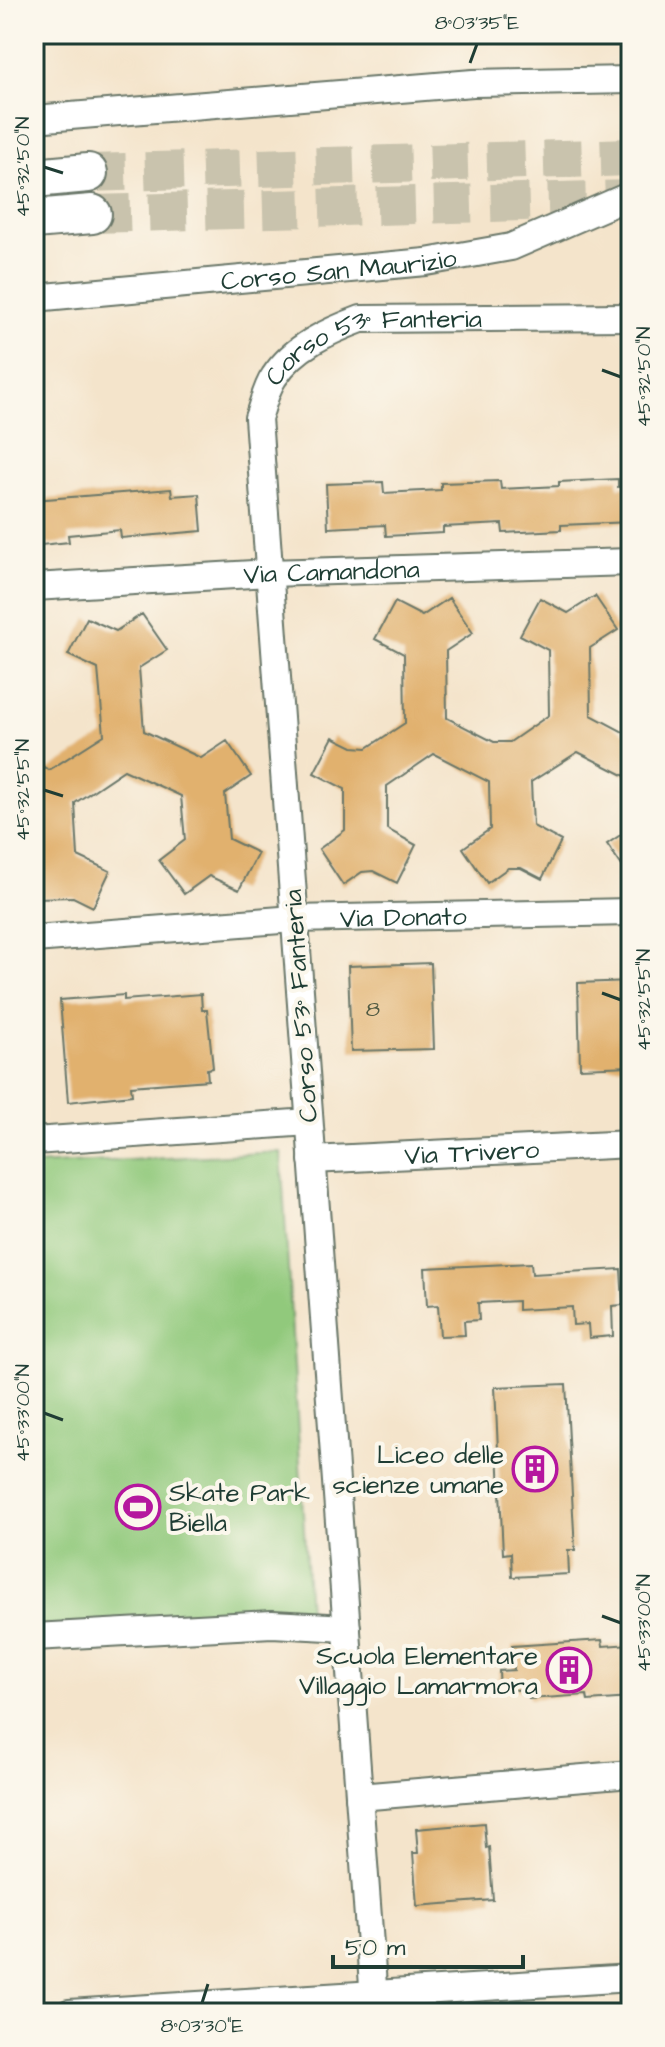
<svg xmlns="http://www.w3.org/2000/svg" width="665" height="2047" font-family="'Architects Daughter',sans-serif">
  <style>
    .green { fill: #91c97c; stroke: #588358; stroke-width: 2 }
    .building { fill: #e1b16e }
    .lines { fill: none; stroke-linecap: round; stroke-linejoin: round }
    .highway-tunnel { stroke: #c9c3ad; stroke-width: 38; stroke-dasharray: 38 19; stroke-linecap: butt }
    .minor-casing { stroke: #6a7769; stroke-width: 30 }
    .highway-casing { stroke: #6a7769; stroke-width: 42 }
    .minor { stroke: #fff; stroke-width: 26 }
    .highway { stroke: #fff; stroke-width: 38 }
    .ticks { fill: none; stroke: #1f3d34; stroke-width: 3 }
    .labels { text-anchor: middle; stroke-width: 8; stroke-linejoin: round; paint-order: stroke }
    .number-label { font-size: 22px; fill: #505a42 }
    .street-label { font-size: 26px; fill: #1f3d34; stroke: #fbf7ec }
    .poi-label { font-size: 26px; fill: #1f3d34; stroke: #fbf7ec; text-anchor: end }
    .neatline { fill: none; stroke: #1f3d34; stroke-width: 3 }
    .ticks-label { font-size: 20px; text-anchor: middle; fill: #1f3d34 }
  </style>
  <rect width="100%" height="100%" fill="#fbf7ec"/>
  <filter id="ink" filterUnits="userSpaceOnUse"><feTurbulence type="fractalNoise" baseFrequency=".0125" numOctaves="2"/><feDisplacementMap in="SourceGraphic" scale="16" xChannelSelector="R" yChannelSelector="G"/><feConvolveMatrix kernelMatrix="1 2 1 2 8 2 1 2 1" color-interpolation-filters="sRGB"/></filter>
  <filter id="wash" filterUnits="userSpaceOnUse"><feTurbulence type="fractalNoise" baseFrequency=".006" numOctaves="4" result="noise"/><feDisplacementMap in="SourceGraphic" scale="32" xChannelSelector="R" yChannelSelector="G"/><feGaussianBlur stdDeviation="1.8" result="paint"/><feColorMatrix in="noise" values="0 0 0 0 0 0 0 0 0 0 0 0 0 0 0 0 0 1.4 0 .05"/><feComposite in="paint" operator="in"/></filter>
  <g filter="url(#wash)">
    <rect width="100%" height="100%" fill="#f4e4cb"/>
    <path class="green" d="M281,1152l28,460 -275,15v-462z"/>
    <g id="blocks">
      <path class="building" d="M618,479v8l13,-1v36l-70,3v5l-58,3 -1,-9 -59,3v6l-57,3 -1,-11 -57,3 -2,-44 57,-2 1,11 57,-3v-7l59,-2 1,8 58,-3v-4z
        M171,489l1,7 27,-2 3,37 -81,7 -1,-8 -52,5 1,7 -28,3 -1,-8 -6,1v-38z
        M595,596l23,34 -28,18 1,67 40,21v43l-53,-27 -47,30 2,44 28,15 -19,38 -21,-11h-13l-21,15 -24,-35 27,-19 -1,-47 -55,-28 -47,32v43l29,16 -19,38 -24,-12 -11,1 -19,13 -24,-36 26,-19v-41l-31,-16 19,-36 20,10 14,1 38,-25 -1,-69 -29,-15 20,-37 27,14 27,-18 24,35 -27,18 1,67 47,24h16l39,-27 -1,-65 -28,-15 20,-37 28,15z
        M142,614l25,36 -28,18 5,63 57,27 26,-17 24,35 -26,18 4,45 29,14 -19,37 -30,-14 -25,18 -25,-34 26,-20 -4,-44 -57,-26 -49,33 3,53 32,15 -17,36 -20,-10 -39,1v-136l15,8 55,-35 -6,-66 -30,-14 19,-37 29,13z
        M631,828v51l-24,-35z
        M431,963l3,86 -83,2 -3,-85z
        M631,981v85l-51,2 -2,-85z
        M201,994l1,16h5l6,58 -6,1 1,11 -77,6 1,9 -64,7 -8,-102 64,-5v5z
        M531,1263l1,11 89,-5 2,36 -11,1 1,30 -24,2 -1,-14 -15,1 -1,-18 -54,3v-9l-40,2 1,17 -15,1 1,14 -25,1 -2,-31 -11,1 -2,-38z
        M566,1384l9,166h-7l1,24 -57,3 -1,-24 -8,1 -8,-167z
        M602,1640l1,6 28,-2v54l-43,3 -1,-6 -58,4 -1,-10 -28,2 -1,-20 15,-1 -2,-24z
        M484,1823l2,25 3,-1 4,53 -76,6 -4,-53h5l-2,-24z"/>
    </g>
  </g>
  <g filter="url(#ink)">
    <use href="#blocks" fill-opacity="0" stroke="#6a7769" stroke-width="2"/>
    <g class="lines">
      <path class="highway-tunnel" d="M88,173l543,-16
        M92,214l539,-15"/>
      <g class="minor-casing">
        <g id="minor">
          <path d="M34,119l439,-36 158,-3"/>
          <path id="s1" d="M34,298l392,-36 85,-15 120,-52"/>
          <path id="s2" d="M34,587l234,-14 363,-11"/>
          <path id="s3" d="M34,939l260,-20 337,-7"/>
          <path d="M34,1141l275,-19"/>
          <path id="s4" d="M312,1160l319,-16"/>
          <path d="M34,1637l238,-13 75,4"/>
          <path d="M359,1797l272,-23"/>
          <path d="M69,2013l562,-35"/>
          <path id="s5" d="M375,2013l-117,-1595c5,-13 8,-30 16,-41 20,-31 55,-46 87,-58l270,-2"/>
        </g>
      </g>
      <g class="highway-casing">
        <path id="highway" d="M34,178l54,-5
          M34,219l58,-5"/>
      </g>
      <use href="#minor" class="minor"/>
      <use href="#highway" class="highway"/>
    </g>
  </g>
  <path class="ticks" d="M470,63l7,-19M44,167l19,6M602,370l19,7M44,790l19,6M602,993l19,7M44,1413l19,7M602,1616l19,7M202,2003l6,-19"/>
  <defs>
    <g id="building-ring" transform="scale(2.3)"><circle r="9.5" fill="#fbf7ec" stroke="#b5179e" stroke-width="1.5"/><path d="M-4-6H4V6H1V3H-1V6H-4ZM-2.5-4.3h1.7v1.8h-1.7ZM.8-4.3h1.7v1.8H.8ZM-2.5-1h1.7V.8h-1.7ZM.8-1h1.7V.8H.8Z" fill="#b5179e"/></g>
    <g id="stadium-ring" transform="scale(2.3)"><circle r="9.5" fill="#fbf7ec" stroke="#b5179e" stroke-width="1.5"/><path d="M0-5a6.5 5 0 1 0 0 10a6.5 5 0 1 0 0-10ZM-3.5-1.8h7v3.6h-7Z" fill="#b5179e"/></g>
  </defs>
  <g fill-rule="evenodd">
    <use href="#building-ring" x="535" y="1469"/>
    <use href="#stadium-ring" x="138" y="1507"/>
    <use href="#building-ring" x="569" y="1670"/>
  </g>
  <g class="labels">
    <g class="number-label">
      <text x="373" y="1016">8</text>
    </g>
    <g class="street-label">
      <text dy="9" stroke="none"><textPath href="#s1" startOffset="306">Corso San Maurizio</textPath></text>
      <text dy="9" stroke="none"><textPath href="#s5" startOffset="1754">Corso 53° Fanteria</textPath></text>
      <text dy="9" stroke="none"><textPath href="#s2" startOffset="298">Via Camandona</textPath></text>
      <text dy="9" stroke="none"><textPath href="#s3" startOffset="370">Via Donato</textPath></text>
      <text transform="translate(300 1006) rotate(-94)" y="9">Corso 53° Fanteria</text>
      <text dy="9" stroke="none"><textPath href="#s4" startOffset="160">Via Trivero</textPath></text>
    </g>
    <g class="poi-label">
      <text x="504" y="1463">Liceo delle<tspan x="504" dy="30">scienze umane</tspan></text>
      <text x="169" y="1501" text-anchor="start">Skate Park<tspan x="169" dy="30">Biella</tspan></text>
      <text x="538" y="1664">Scuola Elementare<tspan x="538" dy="30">Villaggio Lamarmora</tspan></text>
    </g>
  </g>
  <rect width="665" height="2047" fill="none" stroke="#fbf7ec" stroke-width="88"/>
  <path d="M333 1955v12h190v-12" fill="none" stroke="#1f3d34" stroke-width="4"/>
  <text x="345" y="1955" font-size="24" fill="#1f3d34" stroke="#fbf7ec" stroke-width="6" paint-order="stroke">50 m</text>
  <rect x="44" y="44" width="577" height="1959" class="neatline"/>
  <g class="ticks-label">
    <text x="477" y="29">8°03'35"E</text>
    <text transform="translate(22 167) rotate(-90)" y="7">45°32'50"N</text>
    <text transform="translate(643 377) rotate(-90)" y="7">45°32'50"N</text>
    <text transform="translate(22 790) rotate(-90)" y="7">45°32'55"N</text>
    <text transform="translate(643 1000) rotate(-90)" y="7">45°32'55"N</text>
    <text transform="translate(22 1413) rotate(-90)" y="7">45°33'00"N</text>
    <text transform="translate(643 1623) rotate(-90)" y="7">45°33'00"N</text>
    <text x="202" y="2032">8°03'30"E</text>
  </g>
</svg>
